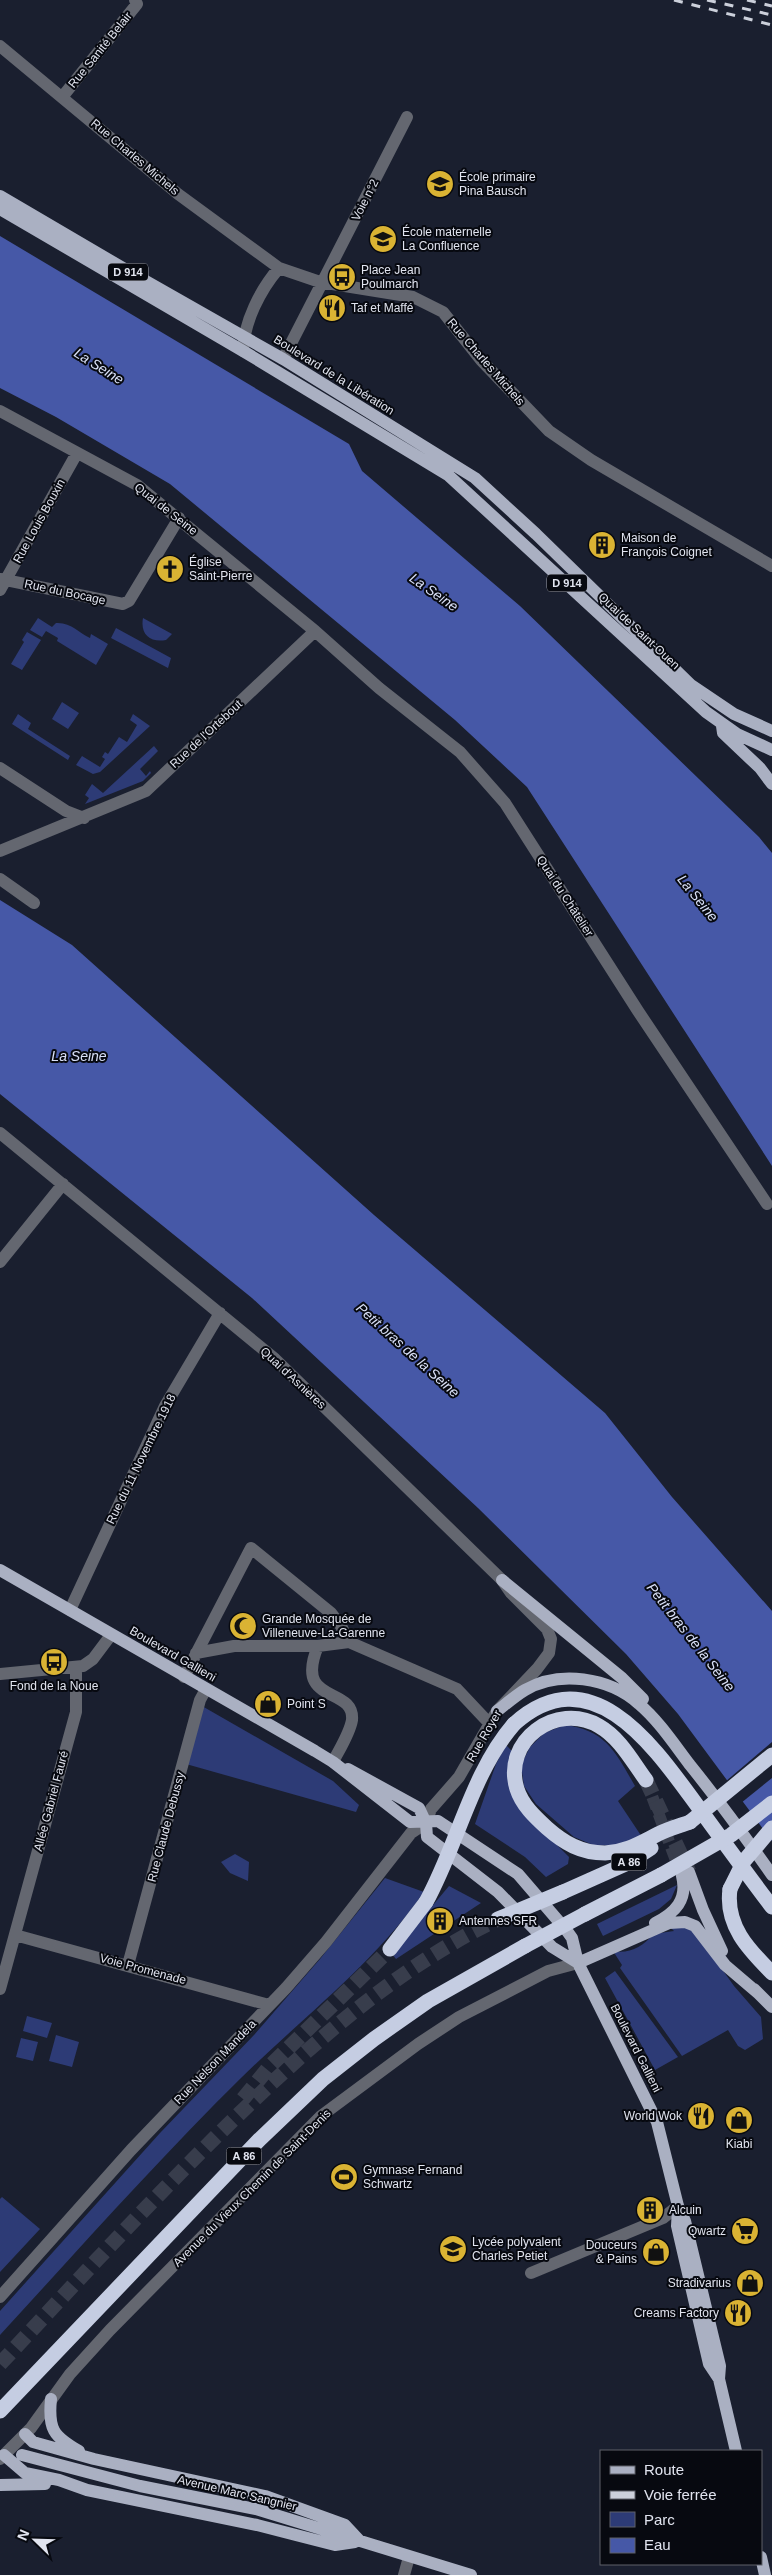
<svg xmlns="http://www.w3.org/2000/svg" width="772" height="2575" font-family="Helvetica,sans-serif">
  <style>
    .green { fill: #2d3b76 }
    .water { fill: #4658a7 }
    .pier { fill: #1a1f2f }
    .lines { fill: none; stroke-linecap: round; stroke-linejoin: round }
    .major-tunnel { stroke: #383d4c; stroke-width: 12; stroke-dasharray: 12 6; stroke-linecap: butt }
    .highway-tunnel { stroke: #383d4c; stroke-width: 15; stroke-dasharray: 15 8; stroke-linecap: butt }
    .minor { stroke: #646770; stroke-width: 12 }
    .major { stroke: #aab0c2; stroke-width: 12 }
    .highway { stroke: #c5cde2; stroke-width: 15 }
    .rail { stroke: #ccd0db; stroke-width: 3; stroke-dasharray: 9 9; stroke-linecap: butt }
    .highway-bridge { stroke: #c5cde2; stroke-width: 15 }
    .labels { text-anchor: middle; stroke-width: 4; stroke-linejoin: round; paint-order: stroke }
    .shield { fill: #070910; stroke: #a0a2ac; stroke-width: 1 }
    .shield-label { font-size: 11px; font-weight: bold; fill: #e1e4ef }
    .street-label { font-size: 12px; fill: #e1e4ef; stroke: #070910 }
    .poi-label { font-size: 12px; fill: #e1e4ef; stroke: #070910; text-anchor: start }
    .water-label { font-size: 14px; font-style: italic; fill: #d9e0f7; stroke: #070910 }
  </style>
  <rect width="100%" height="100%" fill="#1a1f2f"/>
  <path class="green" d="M38,618l14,9 4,-4c15,-1 23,10 34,15l1,-4 17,10 -12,21 -39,-24 1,-3 -12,-7 -4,6 -12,-7z
    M143,618l29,16 -6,6c-16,3 -26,-6 -23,-22z
    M116,628l55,30 -3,10 -57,-30z
    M27,632l14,8 -19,30 -11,-6 13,-22 -2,-2z
    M62,702l17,11 -11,16 -16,-10z
    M18,714l13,9 -3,6 42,27 -2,4 -56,-36z
    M133,714l17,12 -50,46 -7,2 -17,-9 6,-9 18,11 5,-8 -3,-2 3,-5 3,2 11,-17 8,5 10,-17 -7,-5z
    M154,746l4,5 -18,18 6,7 4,-5 1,2 -8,8 -58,23 4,-6 -4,-3 7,-11 11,9z
    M195,1702l138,79 26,24 -3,7 -170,-48z
    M565,1725c41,5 51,28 70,61l-17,15 24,36 -19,9 -30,-1 -19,-8 -38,-33 -12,-18 -3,-21 9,-18 14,-14z
    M506,1745l7,7 -4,11 30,64 30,30 -1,7 -22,13 -21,-20 -50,-33 21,-60z
    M235,1854l14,8 -1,19 -18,-8 -9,-11z
    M385,1878l39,14c-50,72 -122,126 -183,186 -84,83 -162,171 -241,257v-24l160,-178 94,-98 66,-76z
    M677,1885l-6,14 -12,10 -56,27 -6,-12z
    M449,1886l32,17 -85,56 -4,-5z
    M682,1925l12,5 40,56 27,31 2,22 -18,11 -7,-4 -10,-16 -46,26 -62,-88 2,-3 -9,-14c16,3 30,-4 40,-17l21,-3 -4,-4z
    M615,1971l63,86 -23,13 -50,-92z
    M27,2016l25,7 -5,15 -24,-7z
    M56,2035l23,7 -7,25 -23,-6z
    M21,2038l17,4 -5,19 -17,-4z
    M2,2197l38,32 -40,43v-73z"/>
  <path class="water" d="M0,236l349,208 13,27 158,135 239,231 13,16v313l-245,-379 -72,-67 -285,-236 -114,-67 -56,-29z
    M0,900l72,45 302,270 231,198 67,84 100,114v230l-94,-127 -52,-60 -148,-146 -226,-210 -252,-204z"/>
  <path class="pier" d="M772,1742v36l-31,25 -16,-21z"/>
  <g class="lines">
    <path class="major-tunnel" d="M646,1780l35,94"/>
    <path class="highway-tunnel" d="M646,1780l43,92
      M243,2099l27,-33 120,-117
      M0,2364c85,-91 168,-183 259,-269 71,-67 149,-133 239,-176"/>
    <path class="minor" d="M0,46l178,148 101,74 41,14 93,15 30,15 38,48 68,71 42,29 181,106
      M63,96l74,-92 -2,-4
      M243,351c1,-29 17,-61 36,-83
      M283,359l124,-242
      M0,411l137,74 178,146 64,57 81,64 45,51 133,208 129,193
      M0,579l123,25 6,-3 50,-83
      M0,590l77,-137
      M0,768l66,43 18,7
      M0,851l146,-60 169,-160
      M0,879l34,24
      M0,1133l275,226 227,221 9,13 36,36 4,10 -2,14 -12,16 -40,42 -38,66 -28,32 -5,14 -15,10 -85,109 -40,46 -155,162 -131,147
      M0,1262l63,-78
      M70,1610l95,-204 55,-93
      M318,1646c-25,60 37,39 34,74 -2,13 -13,30 -19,42
      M196,1653l38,-7h84l31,-4
      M0,1674l83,-8 10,-7 18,-24
      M184,1677l67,-129 80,65 10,13 8,16 108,47 32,34
      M15,1935l254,70
      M128,1965l72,-265 6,-11
      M0,1989l76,-277v-45
      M531,2273l132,-55 15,-12
      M0,2459l31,-31 39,-54 40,-44 211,-214 97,-72 41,-27 89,-46 30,-8
      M404,2575l5,-18"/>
    <path class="major" d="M0,196l128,75 155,88 192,119 61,56 155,151 43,29 38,17
      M0,209l243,142 205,124 258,237 31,22 35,16
      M722,726l1,7 37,35 12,16
      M0,1570l315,181 18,11 77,60 28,-1 80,53 49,57 5,7 6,25 79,159 21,84 7,15 35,145 -1,13
      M502,1580l120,98 21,21
      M497,1711c9,-7 18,-15 28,-21 34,-20 84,-13 114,14 20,17 35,40 51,61 29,36 56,73 82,110
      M348,1769l71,39 7,15 1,14 71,55 54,55 26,16
      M689,1872l14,38 19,41
      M655,1923c20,-10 33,-23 27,-47
      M578,1963l91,-40 16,-1 10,4 30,39 34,29
      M754,1989l18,18
      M678,2208l-1,18 32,138 10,15 17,72
      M51,2399c-3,30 2,37 28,52
      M25,2434l8,8 61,17 171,37 80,29 14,15
      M4,2455l21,18 34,7 28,10 170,35 78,20 20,-3
      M22,2455l118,31 116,23 215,66
      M0,2485l45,-1
      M761,2557l4,18"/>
    <path class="highway" d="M514,1724c79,-71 143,27 185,84 24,33 48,66 73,99
      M646,1780c-14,-19 -26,-42 -47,-54 -43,-25 -97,15 -82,63 5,16 18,28 30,39 17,15 34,25 58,25 21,-1 35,-10 53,-19 10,-5 21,-8 32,-12
      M730,1889c-5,36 18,60 42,84
      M563,1892l65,-29 23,-15
      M585,1914l76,-39
      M390,1949l36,-47
      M0,2411l259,-271 64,-61 51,-40 54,-38 97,-55"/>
    <path class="rail" d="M674,0l98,25
      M707,0l65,15
      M747,0l25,6"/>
    <path class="highway-bridge" d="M690,1822l82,-67
      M661,1875l70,-40 41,-32
      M730,1889l14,-28 28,-33
      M426,1902c32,-58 45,-128 88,-178
      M498,1919l65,-27
      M525,1946l60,-32"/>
  </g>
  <defs>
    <g id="school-disc" transform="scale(1.4375)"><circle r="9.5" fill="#dab333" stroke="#070910"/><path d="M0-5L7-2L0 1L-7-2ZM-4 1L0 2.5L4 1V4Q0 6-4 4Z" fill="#111"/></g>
    <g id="bus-disc" transform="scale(1.4375)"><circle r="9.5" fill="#dab333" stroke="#070910"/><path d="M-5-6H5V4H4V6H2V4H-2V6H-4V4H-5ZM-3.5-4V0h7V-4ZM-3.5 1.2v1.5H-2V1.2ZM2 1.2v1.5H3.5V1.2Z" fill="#111"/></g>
    <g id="restaurant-disc" transform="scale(1.4375)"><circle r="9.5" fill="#dab333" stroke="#070910"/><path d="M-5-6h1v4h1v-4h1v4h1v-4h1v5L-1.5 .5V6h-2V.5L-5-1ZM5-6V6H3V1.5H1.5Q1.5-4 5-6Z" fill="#111"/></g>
    <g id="building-disc" transform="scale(1.4375)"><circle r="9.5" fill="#dab333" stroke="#070910"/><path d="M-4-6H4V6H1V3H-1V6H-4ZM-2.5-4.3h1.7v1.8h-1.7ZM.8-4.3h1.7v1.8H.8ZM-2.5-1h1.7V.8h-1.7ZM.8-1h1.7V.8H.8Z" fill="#111"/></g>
    <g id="church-disc" transform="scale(1.4375)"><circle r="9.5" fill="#dab333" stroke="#070910"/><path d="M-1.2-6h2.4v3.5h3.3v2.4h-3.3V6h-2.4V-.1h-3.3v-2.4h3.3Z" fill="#111"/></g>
    <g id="mosque-disc" transform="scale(1.4375)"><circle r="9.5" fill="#dab333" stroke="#070910"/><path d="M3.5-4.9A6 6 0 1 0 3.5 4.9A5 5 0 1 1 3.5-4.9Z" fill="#111"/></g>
    <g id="shop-disc" transform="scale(1.4375)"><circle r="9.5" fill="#dab333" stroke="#070910"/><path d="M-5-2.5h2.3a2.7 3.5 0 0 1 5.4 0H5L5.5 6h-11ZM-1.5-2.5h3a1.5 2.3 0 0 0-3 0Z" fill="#111"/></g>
    <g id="stadium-disc" transform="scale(1.4375)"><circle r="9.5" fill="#dab333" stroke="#070910"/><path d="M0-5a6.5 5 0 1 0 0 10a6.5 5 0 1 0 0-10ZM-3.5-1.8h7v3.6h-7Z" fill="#111"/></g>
    <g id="supermarket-disc" transform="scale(1.4375)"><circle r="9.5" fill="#dab333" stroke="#070910"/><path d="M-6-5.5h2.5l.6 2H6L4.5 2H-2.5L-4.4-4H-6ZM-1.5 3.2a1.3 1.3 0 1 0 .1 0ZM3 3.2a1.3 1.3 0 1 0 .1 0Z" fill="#111"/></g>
  </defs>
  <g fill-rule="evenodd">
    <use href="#school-disc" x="440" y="184"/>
    <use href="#school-disc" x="383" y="239"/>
    <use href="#bus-disc" x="342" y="277"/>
    <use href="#restaurant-disc" x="332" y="308"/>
    <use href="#building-disc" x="602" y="545"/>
    <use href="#church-disc" x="170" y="569"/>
    <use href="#mosque-disc" x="243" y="1626"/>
    <use href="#bus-disc" x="54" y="1662"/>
    <use href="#shop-disc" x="268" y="1704"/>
    <use href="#building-disc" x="440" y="1921"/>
    <use href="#restaurant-disc" x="701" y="2116"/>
    <use href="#shop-disc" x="739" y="2120"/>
    <use href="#stadium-disc" x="344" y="2177"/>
    <use href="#building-disc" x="650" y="2210"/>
    <use href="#supermarket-disc" x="745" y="2231"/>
    <use href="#school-disc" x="453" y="2249"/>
    <use href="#shop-disc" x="656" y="2252"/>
    <use href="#shop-disc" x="750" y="2283"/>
    <use href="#restaurant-disc" x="738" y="2313"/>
  </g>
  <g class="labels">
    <g class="shield">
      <rect x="108" y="263.5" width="40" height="17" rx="4"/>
      <rect x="547" y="574.5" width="40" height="17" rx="4"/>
      <rect x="611.5" y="1853.5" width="35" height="17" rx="4"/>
      <rect x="226.5" y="2147.5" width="35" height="17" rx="4"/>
    </g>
    <g class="shield-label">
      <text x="128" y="276">D 914</text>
      <text x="567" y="587">D 914</text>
      <text x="629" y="1866">A 86</text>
      <text x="244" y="2160">A 86</text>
    </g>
    <g class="street-label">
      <text transform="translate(100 50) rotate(-51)" y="4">Rue Sanité Belair</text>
      <text transform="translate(135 157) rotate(40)" y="4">Rue Charles Michels</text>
      <text transform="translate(365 200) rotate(-63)" y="4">Voie n°2</text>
      <text transform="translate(486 362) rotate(49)" y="4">Rue Charles Michels</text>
      <text transform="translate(334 375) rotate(32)" y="4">Boulevard de la Libération</text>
      <text transform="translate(166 509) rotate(38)" y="4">Quai de Seine</text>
      <text transform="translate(39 521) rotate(-61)" y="4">Rue Louis Bouxin</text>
      <text transform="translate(65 592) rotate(12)" y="4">Rue du Bocage</text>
      <text transform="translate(639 631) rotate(43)" y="4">Quai de Saint-Ouen</text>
      <text transform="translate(206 734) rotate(-43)" y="4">Rue de l'Ortebout</text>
      <text transform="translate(565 896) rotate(57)" y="4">Quai du Châtelier</text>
      <text transform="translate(293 1378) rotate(43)" y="4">Quai d'Asnières</text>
      <text transform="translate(141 1459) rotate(-64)" y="4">Rue du 11 Novembre 1918</text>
      <text transform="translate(173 1654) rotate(30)" y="4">Boulevard Gallieni</text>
      <text transform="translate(484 1736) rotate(-60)" y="4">Rue Royer</text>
      <text transform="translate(51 1801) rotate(-75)" y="4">Allée Gabriel Fauré</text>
      <text transform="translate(166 1827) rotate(-75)" y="4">Rue Claude Debussy</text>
      <text transform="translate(143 1969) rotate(15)" y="4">Voie Promenade</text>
      <text transform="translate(636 2048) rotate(63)" y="4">Boulevard Gallieni</text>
      <text transform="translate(215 2062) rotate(-46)" y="4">Rue Nelson Mandela</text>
      <text transform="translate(252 2188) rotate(-45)" y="4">Avenue du Vieux Chemin de Saint-Denis</text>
      <text transform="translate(237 2493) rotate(13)" y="4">Avenue Marc Sangnier</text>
    </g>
    <g class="poi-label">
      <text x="459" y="181">École primaire<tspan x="459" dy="14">Pina Bausch</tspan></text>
      <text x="402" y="236">École maternelle<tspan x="402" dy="14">La Confluence</tspan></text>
      <text x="361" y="274">Place Jean<tspan x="361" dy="14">Poulmarch</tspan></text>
      <text x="351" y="312">Taf et Maffé</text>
      <text x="621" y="542">Maison de<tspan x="621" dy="14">François Coignet</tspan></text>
      <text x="189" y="566">Église<tspan x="189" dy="14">Saint-Pierre</tspan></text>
      <text x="262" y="1623">Grande Mosquée de<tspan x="262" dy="14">Villeneuve-La-Garenne</tspan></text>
      <text x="54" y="1690" text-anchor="middle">Fond de la Noue</text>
      <text x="287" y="1708">Point S</text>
      <text x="459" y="1925">Antennes SFR</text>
      <text x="682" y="2120" text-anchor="end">World Wok</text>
      <text x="739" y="2148" text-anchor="middle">Kiabi</text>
      <text x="363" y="2174">Gymnase Fernand<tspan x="363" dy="14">Schwartz</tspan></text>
      <text x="669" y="2214">Alcuin</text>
      <text x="726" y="2235" text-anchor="end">Qwartz</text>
      <text x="472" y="2246">Lycée polyvalent<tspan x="472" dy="14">Charles Petiet</tspan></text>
      <text x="637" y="2249" text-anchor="end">Douceurs<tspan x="637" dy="14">&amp; Pains</tspan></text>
      <text x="731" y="2287" text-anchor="end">Stradivarius</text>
      <text x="719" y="2317" text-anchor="end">Creams Factory</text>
    </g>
    <g class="water-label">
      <text transform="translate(99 366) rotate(32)" y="5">La Seine</text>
      <text transform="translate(434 592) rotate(35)" y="5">La Seine</text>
      <text transform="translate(698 898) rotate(51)" y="5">La Seine</text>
      <text x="79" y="1061">La Seine</text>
      <text transform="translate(408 1350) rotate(42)" y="5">Petit bras de la Seine</text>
      <text transform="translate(691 1637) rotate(52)" y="5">Petit bras de la Seine</text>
    </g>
  </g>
  <rect x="600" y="2450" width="162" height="115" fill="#070910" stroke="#5e6169"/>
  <rect x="610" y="2466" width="25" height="8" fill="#aab0c2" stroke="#5e6169"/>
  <text x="644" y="2475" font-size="15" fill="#e1e4ef">Route</text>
  <rect x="610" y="2491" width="25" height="8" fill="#ccd0db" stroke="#5e6169"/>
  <text x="644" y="2500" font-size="15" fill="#e1e4ef">Voie ferrée</text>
  <rect x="610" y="2512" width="25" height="15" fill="#2d3b76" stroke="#5e6169"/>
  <text x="644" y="2525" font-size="15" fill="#e1e4ef">Parc</text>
  <rect x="610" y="2538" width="25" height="15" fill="#4658a7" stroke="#5e6169"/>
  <text x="644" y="2550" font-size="15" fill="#e1e4ef">Eau</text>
  <g transform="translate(35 2540) rotate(293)" stroke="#070910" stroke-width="4" paint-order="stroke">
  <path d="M0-4L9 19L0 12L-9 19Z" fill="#e1e4ef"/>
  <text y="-8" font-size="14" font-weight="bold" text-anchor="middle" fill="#e1e4ef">N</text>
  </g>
</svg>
